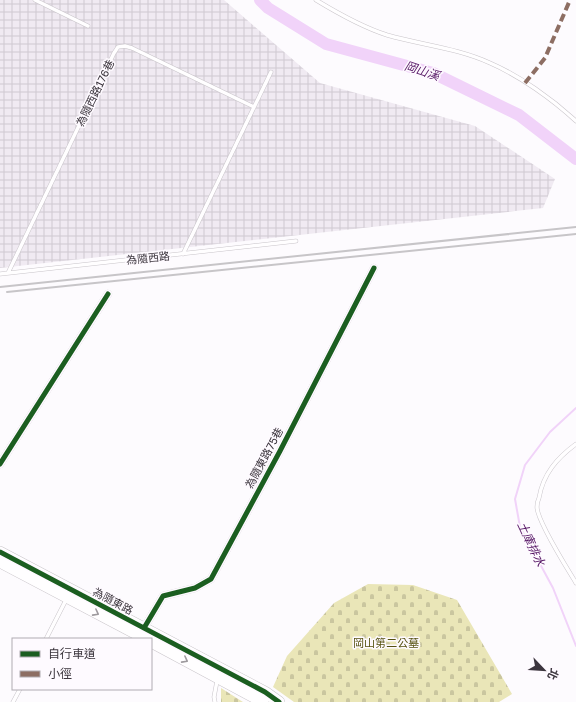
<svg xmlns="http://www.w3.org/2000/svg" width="576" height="702" font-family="'Golos Text','Noto Sans TC',sans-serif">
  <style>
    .industrial { fill: url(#industrial-grid) }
    .cemetery { fill: url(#cemetery-stones) }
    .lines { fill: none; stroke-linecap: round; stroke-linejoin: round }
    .stream { stroke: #f1d3f9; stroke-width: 2 }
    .river { stroke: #f1d3f9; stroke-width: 12 }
    .lane-casing { stroke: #c9c5ca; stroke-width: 4.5 }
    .street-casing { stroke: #c9c5ca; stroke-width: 8 }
    .secondary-casing { stroke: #c9c5ca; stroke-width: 12 }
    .lane { stroke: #fffeff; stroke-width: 3.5 }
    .street { stroke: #fffeff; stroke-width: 7 }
    .secondary { stroke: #fffeff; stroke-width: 11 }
    .rail { stroke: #c7c5c8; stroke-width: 2 }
    .quiet { stroke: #8d6e63; stroke-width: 4; stroke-dasharray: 8 4; stroke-linecap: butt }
    .cycleway-casing { stroke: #fefaff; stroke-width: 8 }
    .cycleway { stroke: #1b5e20; stroke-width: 5 }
    .oneway { stroke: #9e9a9e }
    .labels { text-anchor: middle; stroke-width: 3; stroke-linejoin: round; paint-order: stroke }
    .street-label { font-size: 11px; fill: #3c363e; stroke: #fefaff }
    .park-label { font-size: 11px; fill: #565110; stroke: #fefaff }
    .water-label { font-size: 12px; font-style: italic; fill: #571866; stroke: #fefaff }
  </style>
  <defs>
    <pattern id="industrial-grid" width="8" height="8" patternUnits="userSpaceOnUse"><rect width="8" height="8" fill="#f0eaf2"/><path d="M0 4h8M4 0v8" fill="none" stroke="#cfc9d1"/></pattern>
    <pattern id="cemetery-stones" width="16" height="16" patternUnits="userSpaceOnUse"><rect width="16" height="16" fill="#eae6b8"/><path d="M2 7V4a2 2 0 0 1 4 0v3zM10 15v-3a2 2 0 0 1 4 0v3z" fill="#cac69f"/></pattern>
  </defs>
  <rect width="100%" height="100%" fill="#fdfbfe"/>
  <path class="industrial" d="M0,0h224l96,83 155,43 80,53 -12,29 -543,60z"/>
  <path class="cemetery" d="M368,584l45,1 44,15 55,94 -13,8h-205l-21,-15 14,-31 47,-53z
    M221,688l22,14h-22z"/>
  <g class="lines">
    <path class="stream" d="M576,408l-26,24 -25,33 -10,34 5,28 33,61 23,58"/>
    <path class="river" d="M260,0l8,8 58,36 107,29 86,42 57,44"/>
    <g class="lane-casing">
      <path id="lane" d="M35,0l53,26
        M316,0c23,14 46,27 71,35 35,10 70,13 103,28 30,13 62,36 86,58
        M183,254l88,-182
        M8,273l106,-220 4,-6 7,-1 7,2 122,59
        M0,274l296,-33
        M576,444c-19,14 -33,30 -37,54 -1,2 -2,6 -2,9 0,14 30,61 39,76
        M46,639l21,-41
        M13,702l7,-13
        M215,702l-1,-5 3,-16"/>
    </g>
    <g class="street-casing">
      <path id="street" d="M0,464l108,-170
        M144,628l19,-32 32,-8 16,-9 69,-128 94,-183"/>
    </g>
    <g class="secondary-casing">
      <path id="secondary" d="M0,552l265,140 14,10
        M0,562l146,77
        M151,642l112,60"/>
    </g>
    <use href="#lane" class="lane"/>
    <use href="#street" class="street"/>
    <use href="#secondary" class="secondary"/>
    <path class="rail" d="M0,287l576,-60
      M7,292l569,-58"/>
    <path class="quiet" d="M525,83l20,-25 25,-58"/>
    <g class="cycleway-casing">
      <path id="cycleway" d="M0,464l108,-170
        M0,552l265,140 14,10
        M144,628l19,-32 32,-8 16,-9 69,-128 94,-183"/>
    </g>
    <use href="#cycleway" class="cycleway"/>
  </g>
  <defs><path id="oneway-chevron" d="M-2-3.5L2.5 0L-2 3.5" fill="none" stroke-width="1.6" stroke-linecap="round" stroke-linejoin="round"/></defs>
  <g class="oneway">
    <use href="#oneway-chevron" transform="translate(96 613) rotate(28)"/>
    <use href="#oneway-chevron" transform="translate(185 660) rotate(28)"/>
  </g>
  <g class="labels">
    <g class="street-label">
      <text transform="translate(95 93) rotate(-64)" y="4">為隨西路176巷</text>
      <text transform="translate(148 258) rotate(-6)" y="4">為隨西路</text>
      <text transform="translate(264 458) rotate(-62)" y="4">為隨東路75巷</text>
      <text transform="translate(113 601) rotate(28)" y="4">為隨東路</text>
    </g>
    <g class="park-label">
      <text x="386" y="647">岡山第二公墓</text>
    </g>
    <g class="water-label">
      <text transform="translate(422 71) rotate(18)" y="4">岡山溪</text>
      <text transform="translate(531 544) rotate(65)" y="4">土庫排水</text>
    </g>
  </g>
  <rect x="12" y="638" width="140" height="52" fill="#fefaff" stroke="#b0acb2"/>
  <rect x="20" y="651" width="20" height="6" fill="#1b5e20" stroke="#b0acb2"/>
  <text x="48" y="658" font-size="12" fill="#3c363e">自行車道</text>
  <rect x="20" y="671" width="20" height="6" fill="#8d6e63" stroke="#b0acb2"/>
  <text x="48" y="678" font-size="12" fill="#3c363e">小徑</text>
  <g transform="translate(544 670) rotate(115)" stroke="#fefaff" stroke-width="3" paint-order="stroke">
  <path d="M0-3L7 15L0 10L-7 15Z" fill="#3c363e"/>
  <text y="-6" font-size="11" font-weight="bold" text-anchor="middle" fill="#3c363e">北</text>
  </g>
</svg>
